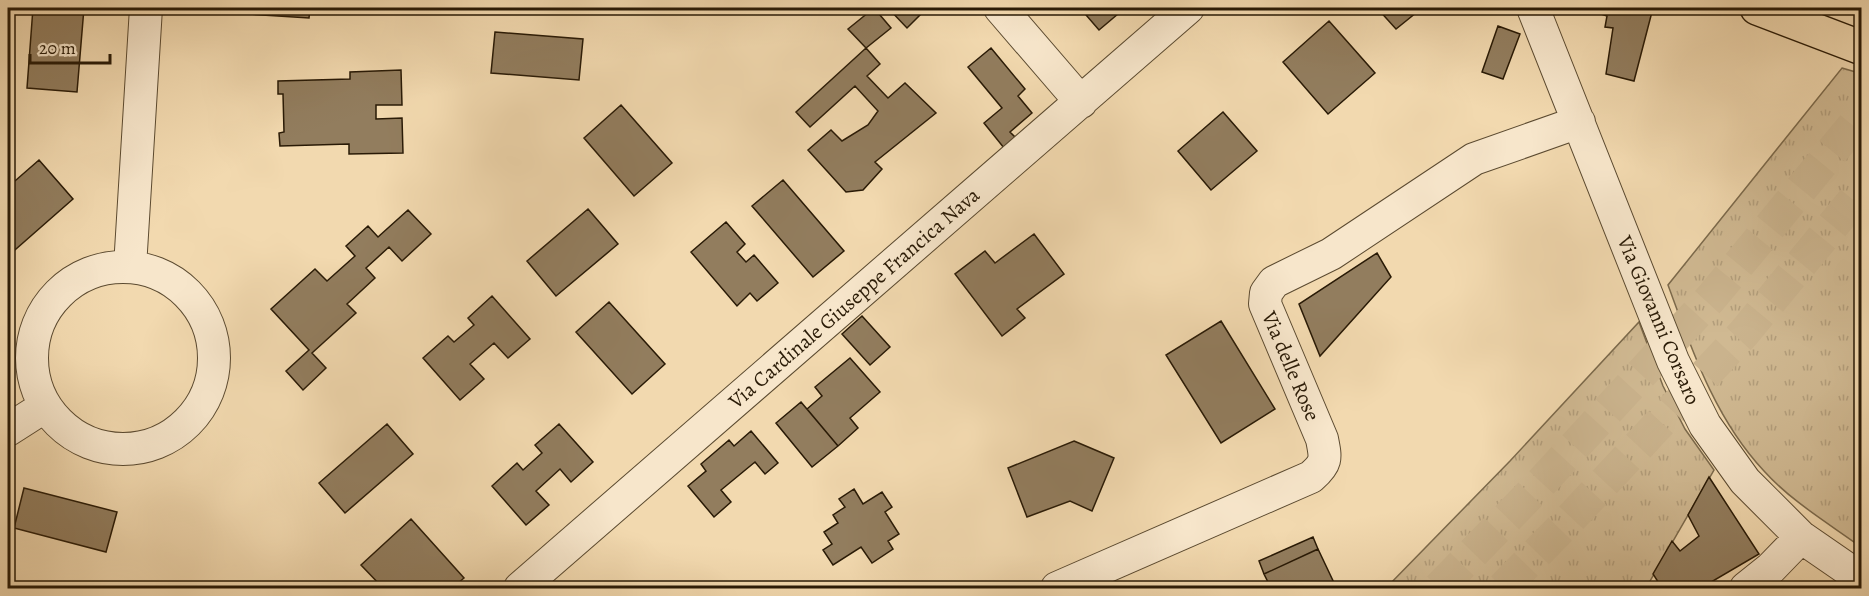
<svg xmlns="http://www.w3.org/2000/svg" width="1869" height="596" font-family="Alegreya,serif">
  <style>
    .grass { fill: url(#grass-tufts); stroke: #7c6a4c; stroke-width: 1.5 }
    .building { fill: #927d5e; stroke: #291a06; stroke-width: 1.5 }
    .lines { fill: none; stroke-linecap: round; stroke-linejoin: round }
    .highway-tunnel { stroke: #cab38d; stroke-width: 33; stroke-dasharray: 33 16; stroke-linecap: butt }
    .minor-casing { stroke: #5b4a30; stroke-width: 34 }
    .major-casing { stroke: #291a06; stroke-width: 36 }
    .minor { stroke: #f7e6cb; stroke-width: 32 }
    .major { stroke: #f2d9af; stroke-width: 33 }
    .labels { text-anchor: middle; stroke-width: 4.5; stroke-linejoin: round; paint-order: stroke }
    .street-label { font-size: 21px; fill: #291a06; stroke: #f7e6cb }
  </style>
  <defs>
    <pattern id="grass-tufts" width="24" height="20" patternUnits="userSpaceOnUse" patternTransform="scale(1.5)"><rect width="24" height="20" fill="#d0b992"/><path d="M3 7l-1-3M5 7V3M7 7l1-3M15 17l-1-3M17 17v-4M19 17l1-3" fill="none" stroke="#b39e7c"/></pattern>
  </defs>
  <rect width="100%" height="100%" fill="#f2d9af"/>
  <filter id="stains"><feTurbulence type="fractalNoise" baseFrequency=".00333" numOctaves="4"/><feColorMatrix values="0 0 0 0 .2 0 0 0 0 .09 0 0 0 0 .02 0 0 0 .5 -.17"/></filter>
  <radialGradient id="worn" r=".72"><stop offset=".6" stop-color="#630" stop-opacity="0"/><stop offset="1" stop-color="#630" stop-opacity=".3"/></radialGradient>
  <path class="grass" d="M1842,68l17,5 -3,5 6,3 -1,466c-33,-24 -70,-46 -97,-76 -49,-52 -72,-121 -96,-186z
    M1639,322l24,64 22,43 29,41 -68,118h-260l124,-127z"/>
  <path class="building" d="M33,8h51l-7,84 -50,-4z
    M201,8h109l-1,10 -108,-7z
    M874,8l17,20 -25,20 -18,-19z
    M888,8h26l7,6 -14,14z
    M1080,8h45l-26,22z
    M1377,8h45l-26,21z
    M1600,8h53l-19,73 -28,-7 7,-46 -8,-1 2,-11 -9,-3z
    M1329,21l46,52 -47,41 -45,-52z
    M1498,26l22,8 -17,45 -21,-7z
    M495,32l88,7 -4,41 -88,-7z
    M866,48l14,16 -13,12 21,22 17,-15 31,30 -61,49 7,7 -19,21 -17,2 -38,-42 23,-20 11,11 26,-16 10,-14 -23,-25 -45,41 -14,-15z
    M991,48l34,41 -7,7 14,17 -22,19 6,6 -12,10 -20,-25 18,-15 -34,-41z
    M401,70l1,35h-26v14l26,-1 1,35 -54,1v-10l-69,2 -1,-13 5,-1 -1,-38h-5v-13l72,-2v-7z
    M621,105l51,58 -38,33 -50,-58z
    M1223,112l34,39 -46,39 -33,-39z
    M39,160l34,39 -65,57v-69z
    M783,180l61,71 -31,26 -61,-71z
    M588,209l30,35 -62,52 -29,-35z
    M408,210l23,24 -29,27 -13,-14 -23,21 9,10 -28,26 9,9 -44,40 14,15 -23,22 -17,-19 23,-21 -38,-41 44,-40 12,12 28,-25 -9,-10 22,-20 10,11z
    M726,222l19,22 -8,8 9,10 8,-7 24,28 -21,18 -7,-8 -13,13 -46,-54z
    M1034,234l30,40 -47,35 8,9 -23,18 -47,-62 30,-23 10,12z
    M1377,253l14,24 -71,79 -21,-52z
    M492,296l38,43 -22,19 -14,-15 -24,21 14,15 -24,21 -37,-42 25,-22 6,6 20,-17 -6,-7z
    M609,302l56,62 -33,30 -56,-62z
    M862,316l28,31 -20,18 -28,-31z
    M1221,321l54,88 -54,34 -55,-88z
    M850,358l30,34 -30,26 8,10 -20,18 -31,-37 15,-13 -7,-9z
    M801,402l37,44 -26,21 -36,-44z
    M387,424l26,30 -68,59 -26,-30z
    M559,424l34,38 -22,20 -11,-13 -24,22 13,14 -23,20 -34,-39 25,-23 6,7 19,-17 -7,-8z
    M751,431l27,32 -13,11 -10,-12 -34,28 10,12 -17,15 -26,-31 18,-15 -5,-7 28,-24 5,6z
    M1074,441l40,17 -22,53 -22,-10 -43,16 -19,-49z
    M1709,477l50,77 -58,34h-39l-9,-14 19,-33 8,10 19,-15 -11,-21z
    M24,488l93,24 -11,40 -92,-24z
    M854,489l9,15 19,-12 10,15 -7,5 14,22 -11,7 5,8 -21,14 -11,-16 -28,18 -10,-15 9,-6 -8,-12 14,-9 -5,-8 12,-8 -6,-8z
    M411,519l53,59 -12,10h-69l-22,-23z
    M1313,537l5,12 -54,25 -5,-13z
    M1318,549l18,38 -65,1 -7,-14z"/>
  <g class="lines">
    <path class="highway-tunnel" d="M1439,588l101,-104 171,-186 151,-183
      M1503,588l68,-70 173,-185 118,-143"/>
    <g class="minor-casing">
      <path id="minor" d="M1000,8l81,94
        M1533,8l140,353 32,64 40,56 56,56 61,42
        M130,267l16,-259
        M32 358a91 91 0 1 1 182 0a91 91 0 1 1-182 0Z
        M8,430l36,-23
        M520,588l668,-580
        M1057,588l254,-111c16,-14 15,-18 11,-38l-57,-135 1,-11 8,-11 57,-28 143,-95 105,-37
        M1746,588l25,-20 30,-31"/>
    </g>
    <g class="major-casing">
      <path id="major" d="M1757,8l105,40"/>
    </g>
    <use href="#minor" class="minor"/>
    <use href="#major" class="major"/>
  </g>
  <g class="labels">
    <g class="street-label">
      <text transform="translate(854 298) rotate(-41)" y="7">Via Cardinale Giuseppe Francica Nava</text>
      <text transform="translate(1659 320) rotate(67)" y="7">Via Giovanni Corsaro</text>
      <text transform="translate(1291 366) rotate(67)" y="7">Via delle Rose</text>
    </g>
  </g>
  <rect width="1869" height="596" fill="none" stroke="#f2d9af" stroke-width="30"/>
  <rect x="9" y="9" width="1851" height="578" fill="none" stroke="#291a06" stroke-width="3"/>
  <rect x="15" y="15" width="1839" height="566" fill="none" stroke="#291a06" stroke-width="1.5"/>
  <path d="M30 54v9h80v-9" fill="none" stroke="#291a06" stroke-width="3"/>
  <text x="39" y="54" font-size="18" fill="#291a06" stroke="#f7e6cb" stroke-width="4.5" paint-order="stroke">20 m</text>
  <rect width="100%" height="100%" filter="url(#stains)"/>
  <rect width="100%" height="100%" fill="url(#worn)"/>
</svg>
